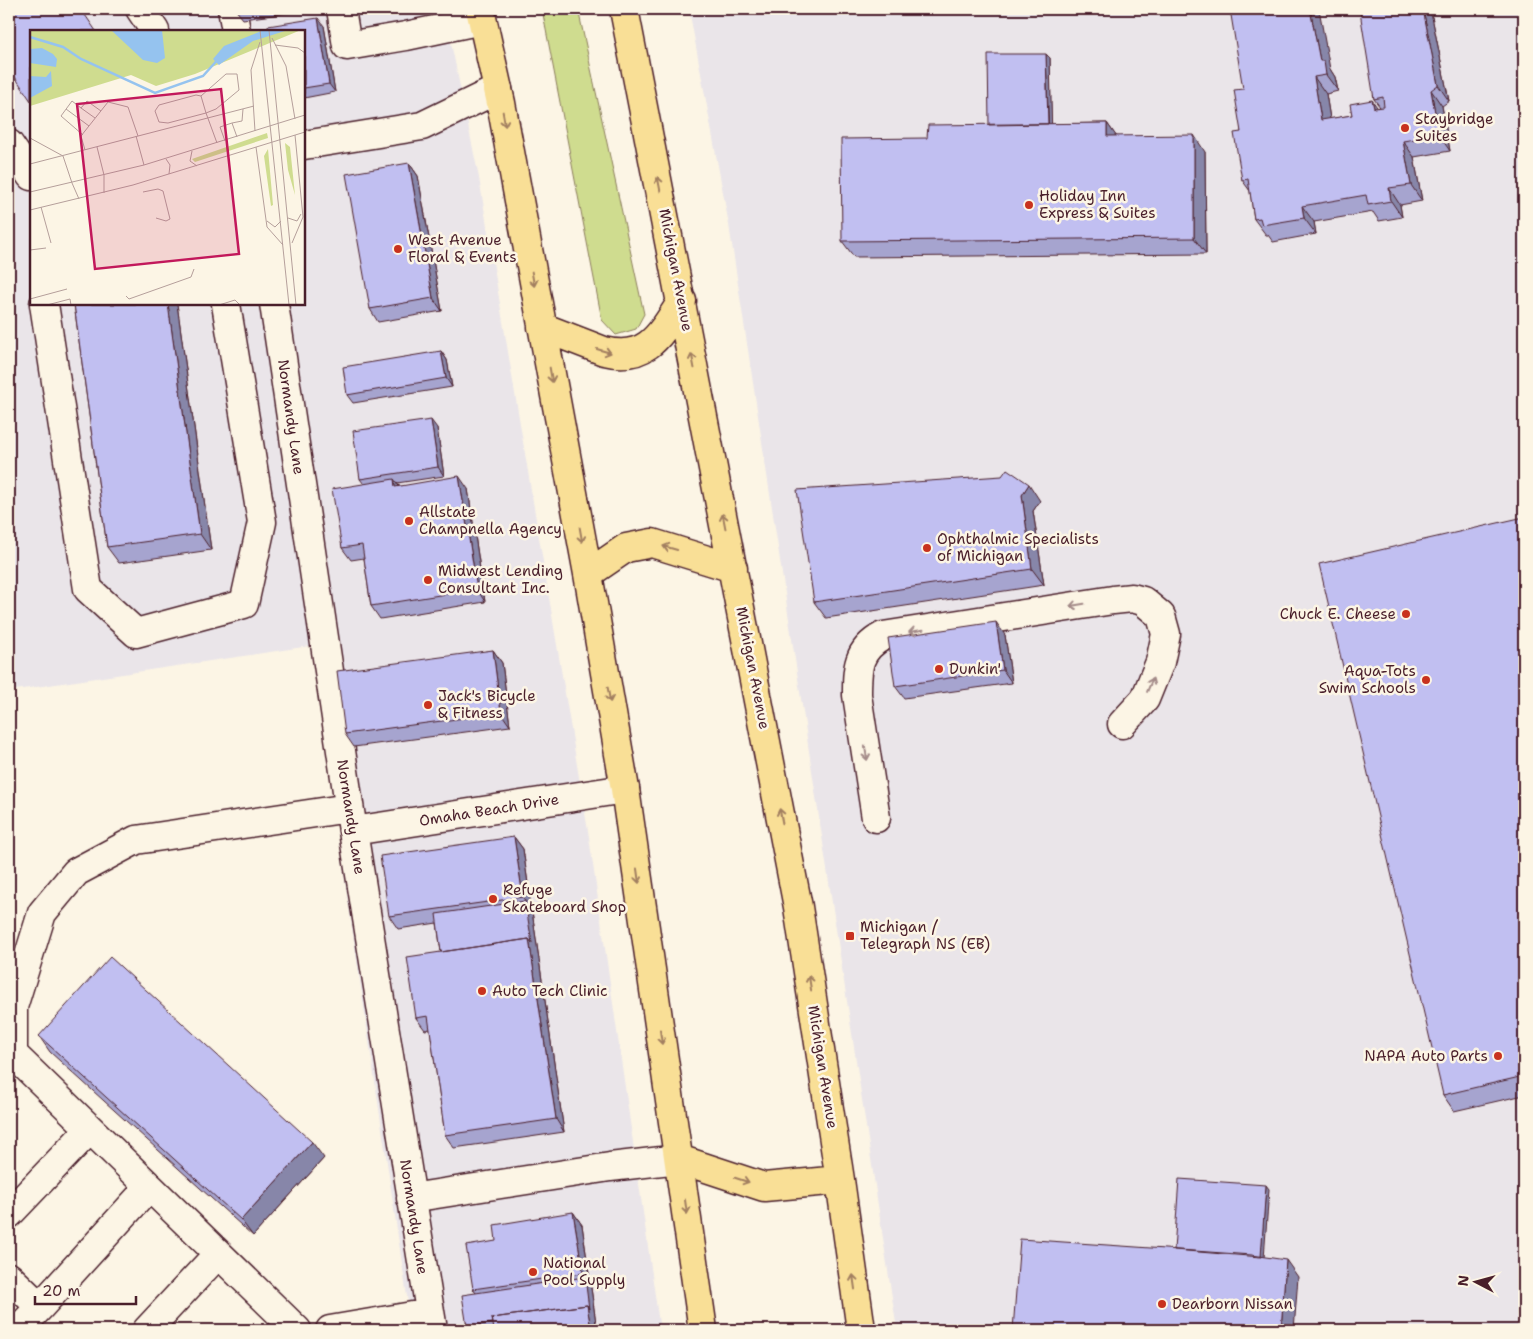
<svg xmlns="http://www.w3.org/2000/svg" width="1533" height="1339" font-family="'Shantell Sans',sans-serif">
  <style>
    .built { fill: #eae5e9; fill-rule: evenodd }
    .green { fill: #cfdc8f; stroke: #8c7e5d }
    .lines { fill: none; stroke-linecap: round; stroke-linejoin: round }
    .minor-casing { stroke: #4a1f2b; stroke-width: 31 }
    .major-casing { stroke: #4a1f2b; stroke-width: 31 }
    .minor { stroke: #fcf5e5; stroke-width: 28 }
    .major { stroke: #f9df96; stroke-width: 28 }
    .wall { fill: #a6a4cf; stroke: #4a1f2b }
    .shaded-wall { fill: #8786a9; stroke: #4a1f2b }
    .building { fill: #c1bff1; stroke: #4a1f2b }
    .oneway { stroke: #a27f60 }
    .oneway2 { stroke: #a38a88 }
    .poi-dot { fill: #c8321e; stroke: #fcf5e5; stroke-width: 2 }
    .labels { text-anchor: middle; stroke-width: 5; stroke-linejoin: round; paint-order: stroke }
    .poi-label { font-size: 15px; fill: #4a1f2b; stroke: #fcf5e5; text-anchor: start }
    .street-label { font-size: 15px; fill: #4a1f2b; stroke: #fcf5e5 }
    .inset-river { fill: none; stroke: #95c3ef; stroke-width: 2.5 }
    .inset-road { fill: none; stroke: #b59f9b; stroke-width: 1 }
    .view { fill: #c2185b; fill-opacity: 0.15; stroke: #c2185b; stroke-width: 2.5 }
    .inset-edge { fill: none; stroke: #4a1f2b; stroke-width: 2.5 }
  </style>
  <rect width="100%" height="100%" fill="#fcf5e5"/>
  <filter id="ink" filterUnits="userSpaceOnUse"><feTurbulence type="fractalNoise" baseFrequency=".02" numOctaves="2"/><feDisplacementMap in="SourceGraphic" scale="10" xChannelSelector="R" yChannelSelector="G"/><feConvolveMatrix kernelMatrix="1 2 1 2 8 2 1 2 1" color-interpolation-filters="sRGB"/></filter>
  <g filter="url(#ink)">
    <path class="built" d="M9,9h435l35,169 110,659 71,493h-248l-102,-684 -301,45zM31,31h273v273h-273z
      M689,9h835v1321h-627l-168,-1105z"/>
    <path class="green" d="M542,9h36l66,305 -8,15 -20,6 -14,-15z"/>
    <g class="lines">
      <g class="minor-casing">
        <path id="minor" d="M140,9l15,22
          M232,9l4,22
          M341,9l6,37 59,-10 76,-16
          M9,144l22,32
          M304,145l118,-19 76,-37
          M44,304l44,285 48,44 108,-29 18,-82 -36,-218
          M274,304l79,527 80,499
          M876,818l-19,-123c0,-27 0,-45 26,-59l230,-36 19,-2 11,3 18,15 5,18 -6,28 -15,37 -23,25
          M353,831l272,-42
          M411,1198l199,-31 69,-8
          M9,1214l81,-85
          M9,1277l31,30 -22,23
          M40,1307l109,-120
          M147,1330l71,-76
          M297,1330l-284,-276v-47l29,-94 34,-41 60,-32 213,-32
          M330,1330l100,-17"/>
      </g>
      <g class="major-casing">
        <path id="major" d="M480,9l21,94 87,471 37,215 78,541
          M624,9l174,898 42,273 21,150
          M542,327l62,24c44,11 57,-18 78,-50
          M588,574l38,-26 26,-5 81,25
          M679,1159l85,28 76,-7"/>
      </g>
      <use href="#minor" class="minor"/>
      <use href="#major" class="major"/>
    </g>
    <path class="wall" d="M235,9h59l1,3 -52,7z
      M1375,9h52l5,8 17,84 -7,5 8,45 -36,6 8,44 -22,4 2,12 -23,4 -6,-9 -59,10 2,12 -43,8 -5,-7h-2l-12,-16 -4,-28 -8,-11 -1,-48 2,-43 87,-20 5,8 3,14 -12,3 4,25 22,-4 28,-8 -6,-8z
      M324,26l11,66 -31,6v-67z
      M1050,58l1,66 56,-1 9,13 89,16 1,102 -352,3 -12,-16 85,-103 62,-13z
      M409,163l9,13 24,135 -64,11 -8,-13z
      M74,304h103l34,246 -92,13 -12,-16z
      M441,351l6,9 5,27 -99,16 -6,-8z
      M437,428l7,48 -47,7 2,3 69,3 17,113 -105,17 -9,-13 -7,-48 -13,2 -9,-12 22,-64 -4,-5z
      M1040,501l-7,10 11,74 -218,33 -12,-16z
      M1524,517v578l-70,16 -11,-16z
      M1005,635l7,48 -108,15 -9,-12z
      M493,650l9,13 8,63 -156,21 -9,-13z
      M514,837l9,12 41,283 -110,16 -9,-13 -15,-106 -5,1 -9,-12 25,-66 -4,-29 -39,6 -9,-13z
      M39,1036l285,122 -71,78 -203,-184z
      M573,1212l9,13 15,105h-127l-3,-3 9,-34 -3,-4z"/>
    <path class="shaded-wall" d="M1310,9h9l11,60 5,8 3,14 -12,-16 -6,-14z
      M1423,9h4l5,8 17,84 -11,-16z
      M318,18l6,8 11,66 -6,-8z
      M1046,54l4,4 2,82 -3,-4z
      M1314,77l12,17 7,43 -12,-17z
      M1431,90l11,16 8,45 -11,-16z
      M1372,100l12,17 -10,-9z
      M1107,123l12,17 -12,-4z
      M1194,135l11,17 1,102 -12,-16z
      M1403,141l11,16 8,44 -11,-16z
      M409,163l9,13 24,135 -9,-13z
      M1389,188l11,17 2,12 -11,-16z
      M1302,206l12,16 2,12 -12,-16z
      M168,304h9l34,246 -11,-16z
      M441,351l6,9 5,27 -6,-9z
      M431,420l6,8 7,48 -6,-9z
      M459,476l9,13 17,113 -8,-13z
      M394,479l9,13 -8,-5z
      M1029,484l11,17 -7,10 11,74 -12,-16 -10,-74z
      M996,622l9,13 7,48 -9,-13z
      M493,650l9,13 8,63 -9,-13z
      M514,837l9,12 41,283 -8,-13 -27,-180 -4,-38 -2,-4z
      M312,1142l12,16 -71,78 -12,-16z
      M1266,1185l3,4 -6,83 -3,-5z
      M573,1212l9,13 15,105h-6l-4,-25 -2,-28 -2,-4z
      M1286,1260l12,17 -4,53h-13z"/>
    <path class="building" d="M9,9h72l15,22h-65v70l-22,-33z
      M1230,9h80l10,52h4l2,14 -12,2 7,43 31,-5 -2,-11 22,-4 2,8 10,-1 -1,-10 -9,2 -14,-87 15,-3h48l15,76 -7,5 8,45 -36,6 8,44 -22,3 2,13 -23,4 -2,-10 -64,11 2,12 -42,7 -2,-7 -6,1 -6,-40 -6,1 -8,-47 7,-1 -7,-42 9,-1z
      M318,18l11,66 -25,4v-57h-35l-1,-5z
      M988,54h58l2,70 -59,1z
      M1107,123v13l87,-1v103l-352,3 -1,-102 86,-1 1,-13z
      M409,163l24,135 -63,11 -24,-135z
      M74,304h94l32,230 -93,13z
      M441,351l5,27 -99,17 -4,-28z
      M431,420l7,47 -78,12 -7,-48z
      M1007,469l22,15 -7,11 10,74 -218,33 -17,-112 205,-14z
      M459,476l18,113 -106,17 -9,-61 -20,3 -10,-59 62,-10 1,8z
      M1524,517v559l-81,19 -124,-531z
      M996,622l7,48 -108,16 -7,-48z
      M493,650l8,63 -156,21 -8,-63z
      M514,837l9,60 -134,19 -9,-60z
      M525,901l7,42 -3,-4 -88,13 -5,-38z
      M529,939l27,180 -111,16 -17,-119 -12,2 -9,-61z
      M110,957l202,185 -71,78 -202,-184z
      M1179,1179l87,6 -5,72 -87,-7z
      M573,1212l10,61 -110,16 -7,-43 30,-5 -2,-16z
      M1020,1239l232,16 34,5 -5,70h-268z
      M585,1277l4,32 -2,-4 -95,13 1,5 -26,4 -5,-32z
      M587,1305l4,25h-97l-2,-12z"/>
    <defs><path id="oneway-shaft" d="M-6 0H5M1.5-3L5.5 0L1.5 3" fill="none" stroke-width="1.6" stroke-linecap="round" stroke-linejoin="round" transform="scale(1.25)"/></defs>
    <g class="oneway">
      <use href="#oneway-shaft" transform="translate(504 119) rotate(80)"/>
      <use href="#oneway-shaft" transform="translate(659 184) rotate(-101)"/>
      <use href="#oneway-shaft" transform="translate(533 279) rotate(80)"/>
      <use href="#oneway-shaft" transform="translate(604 351) rotate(16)"/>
      <use href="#oneway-shaft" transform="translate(693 361) rotate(-101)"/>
      <use href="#oneway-shaft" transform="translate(551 375) rotate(80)"/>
      <use href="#oneway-shaft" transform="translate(724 521) rotate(-101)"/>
      <use href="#oneway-shaft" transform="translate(581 535) rotate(80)"/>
      <use href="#oneway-shaft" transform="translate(670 548) rotate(-164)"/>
      <use href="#oneway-shaft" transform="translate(609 695) rotate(80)"/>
      <use href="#oneway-shaft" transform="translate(781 816) rotate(-101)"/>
      <use href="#oneway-shaft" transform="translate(638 876) rotate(82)"/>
      <use href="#oneway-shaft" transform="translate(810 983) rotate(-99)"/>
      <use href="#oneway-shaft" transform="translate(661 1037) rotate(82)"/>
      <use href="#oneway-shaft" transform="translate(742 1180) rotate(18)"/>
      <use href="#oneway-shaft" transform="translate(686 1207) rotate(82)"/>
      <use href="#oneway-shaft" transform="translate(854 1282) rotate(-98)"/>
    </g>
    <g class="oneway2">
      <use href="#oneway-shaft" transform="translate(1077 605) rotate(171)"/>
      <use href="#oneway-shaft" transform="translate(916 631) rotate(171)"/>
      <use href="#oneway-shaft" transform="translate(1150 685) rotate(-67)"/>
      <use href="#oneway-shaft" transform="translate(866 753) rotate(81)"/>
    </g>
  </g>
  <g class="poi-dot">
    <circle cx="1405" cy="128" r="5"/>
    <circle cx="1029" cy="205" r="5"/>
    <circle cx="398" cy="249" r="5"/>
    <circle cx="409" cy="521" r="5"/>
    <circle cx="927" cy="548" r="5"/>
    <circle cx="428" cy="580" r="5"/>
    <circle cx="1406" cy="614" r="5"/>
    <circle cx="939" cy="669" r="5"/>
    <circle cx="1426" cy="680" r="5"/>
    <circle cx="428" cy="705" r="5"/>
    <circle cx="493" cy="899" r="5"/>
    <rect x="845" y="931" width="10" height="10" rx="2.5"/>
    <circle cx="482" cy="991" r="5"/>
    <circle cx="1498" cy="1056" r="5"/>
    <circle cx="533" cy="1272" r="5"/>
    <circle cx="1162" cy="1304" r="5"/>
  </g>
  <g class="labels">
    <g class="poi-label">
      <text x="1415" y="124">Staybridge<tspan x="1415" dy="17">Suites</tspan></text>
      <text x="1039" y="201">Holiday Inn<tspan x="1039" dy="17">Express &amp; Suites</tspan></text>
      <text x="408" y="245">West Avenue<tspan x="408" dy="17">Floral &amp; Events</tspan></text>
      <text x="419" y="517">Allstate<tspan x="419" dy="17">Champnella Agency</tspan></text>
      <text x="937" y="544">Ophthalmic Specialists<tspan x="937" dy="17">of Michigan</tspan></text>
      <text x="438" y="576">Midwest Lending<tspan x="438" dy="17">Consultant Inc.</tspan></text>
      <text x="1396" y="619" text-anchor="end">Chuck E. Cheese</text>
      <text x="949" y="674">Dunkin'</text>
      <text x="1416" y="676" text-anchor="end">Aqua-Tots<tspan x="1416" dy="17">Swim Schools</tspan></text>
      <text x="438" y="701">Jack's Bicycle<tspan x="438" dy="17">&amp; Fitness</tspan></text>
      <text x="503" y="895">Refuge<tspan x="503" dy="17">Skateboard Shop</tspan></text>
      <text x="860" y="932">Michigan /<tspan x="860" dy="17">Telegraph NS (EB)</tspan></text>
      <text x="492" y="996">Auto Tech Clinic</text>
      <text x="1488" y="1061" text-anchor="end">NAPA Auto Parts</text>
      <text x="543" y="1268">National<tspan x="543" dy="17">Pool Supply</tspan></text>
      <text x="1172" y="1309">Dearborn Nissan</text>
    </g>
    <g class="street-label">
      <text transform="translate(676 270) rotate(79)" y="5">Michigan Avenue</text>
      <text transform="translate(291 417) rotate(82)" y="5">Normandy Lane</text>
      <text transform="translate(753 668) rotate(79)" y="5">Michigan Avenue</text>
      <text transform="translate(489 810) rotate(-9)" y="5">Omaha Beach Drive</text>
      <text transform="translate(351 817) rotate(81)" y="5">Normandy Lane</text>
      <text transform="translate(823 1067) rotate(81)" y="5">Michigan Avenue</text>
      <text transform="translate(414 1217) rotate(81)" y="5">Normandy Lane</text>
    </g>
  </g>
  <g transform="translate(30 30)">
    <rect width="275" height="275" fill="#fcf5e5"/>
    <path d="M0,0h271l-106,44 -39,12 -25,-11 -101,31zM237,103l1,5 -73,24 -3,-3zM255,113l5,4 5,48 -7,-25zM238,119l5,56 -2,1 -7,-50z" fill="#cfdc8f"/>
    <path d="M81,0h51l3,28 -8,5 -14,-3zM234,0h24l-35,11 -34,24 -6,-6 11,-13zM12,18l11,6 4,5 -1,8 -26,-4v-14zM21,41l1,15 -22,12v-22l16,1z" fill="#95c3ef"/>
    <path class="inset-river" d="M0,7l33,10 18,12 74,34 48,-17 18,-20"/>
    <path class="inset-road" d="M230,0l29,275M239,0l27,275M242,8l14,28 9,53M245,15l23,3 7,5M171,66l25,-22h11l2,16 -23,19 -10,4 -5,-17 -5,-1 -37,10 -4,6 4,11 9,1 38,-10 11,30M51,78l14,10M36,79l23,17M225,101l-4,-61 9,-28M53,105l-22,-19 11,-15 9,7 6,-7 14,10M106,106l8,29M207,107l-5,-14 10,-2 1,-12M0,108l33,18 9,27M195,111l-5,-14 12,-4M67,117l7,28M226,117l11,80 16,18M55,120l-4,-14 27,-34 20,5 10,29M162,121l-2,10 7,5M136,129l4,6 -1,9M0,134l224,-58M42,153l7,16M0,162l114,-27 161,-50M113,162l15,-3 5,2 7,28 -4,2 -10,-3M74,163v-18M11,177l10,36M0,180l103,-25 172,-53M258,188l9,3 4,-7M237,191l8,6 6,-6M262,213l11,-26 -8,-82M0,220l16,-2M96,266l3,3 62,-22 3,-8M0,269l37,-10M17,275l23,-6 1,6M189,275l16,-5 5,5"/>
    <path class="view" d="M191,59l18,165 -144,15 -18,-165z"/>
    <rect width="275" height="275" class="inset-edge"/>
  </g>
  <rect width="1533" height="1339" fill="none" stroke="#fcf5e5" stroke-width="30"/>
  <rect x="15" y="15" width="1503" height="1309" fill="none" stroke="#4a1f2b" stroke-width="2" filter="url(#ink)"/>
  <g transform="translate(1476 1282) rotate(276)" stroke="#fcf5e5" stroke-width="4" paint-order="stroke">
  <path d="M0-4L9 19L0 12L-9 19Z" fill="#4a1f2b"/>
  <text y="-8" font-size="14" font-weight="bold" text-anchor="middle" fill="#4a1f2b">N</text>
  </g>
  <path d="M35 1296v8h101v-8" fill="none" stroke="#4a1f2b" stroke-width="2.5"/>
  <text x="42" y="1296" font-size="15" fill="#4a1f2b" stroke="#fcf5e5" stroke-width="4" paint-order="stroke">20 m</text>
</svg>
